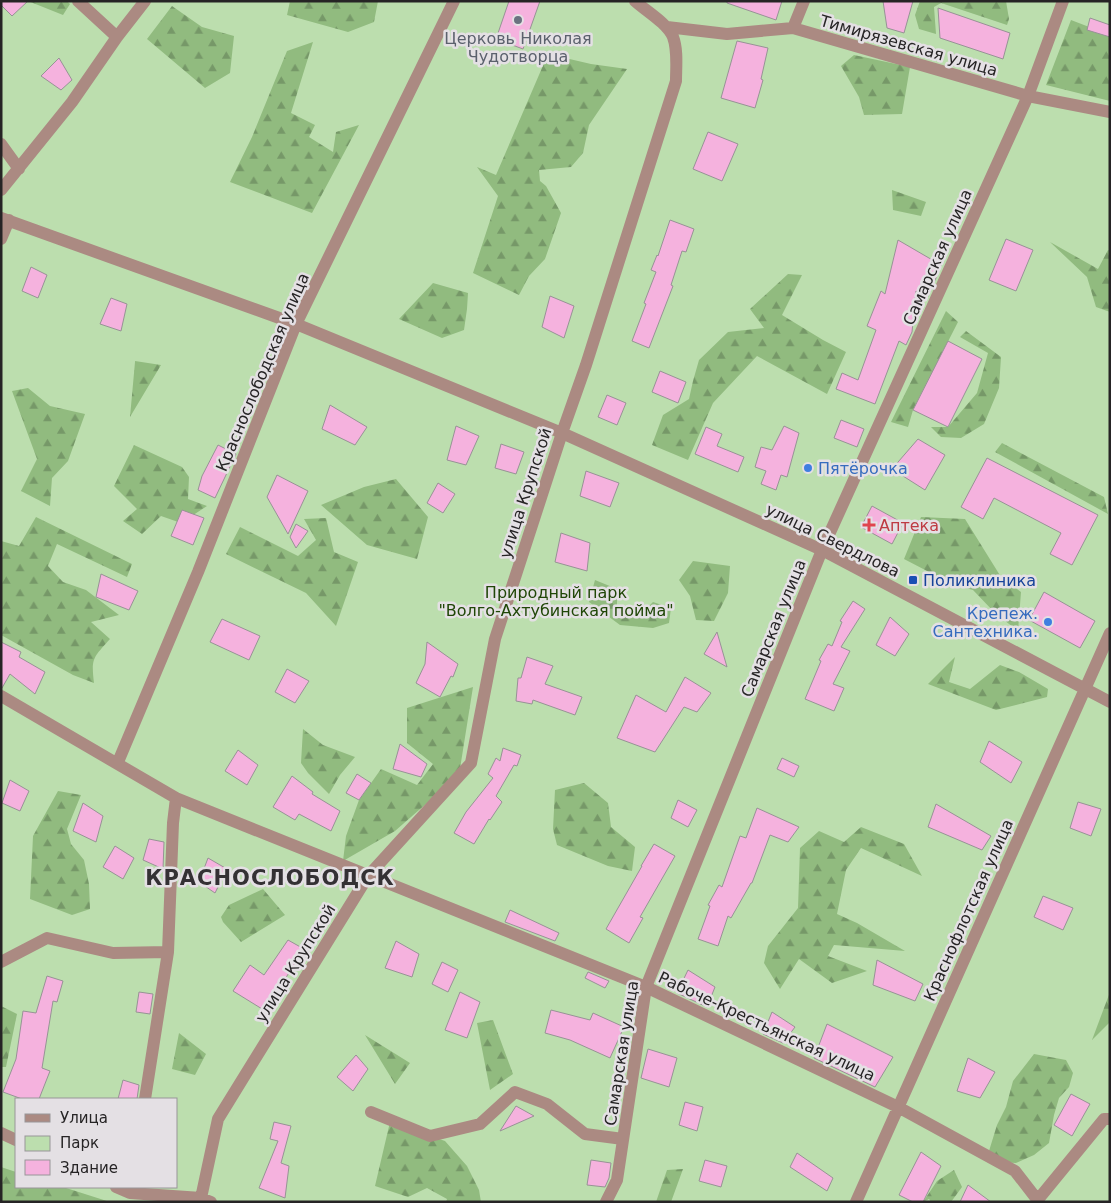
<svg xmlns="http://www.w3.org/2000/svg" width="1111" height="1203" font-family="'DejaVu Sans',sans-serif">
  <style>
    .green { fill: #bcdeae; fill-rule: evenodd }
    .forest { fill: url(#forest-firs) }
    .building { fill: #f5b2de; stroke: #979395 }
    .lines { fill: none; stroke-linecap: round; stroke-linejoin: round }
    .minor { stroke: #ab8a82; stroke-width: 12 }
    .worship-dot { fill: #6b7280; stroke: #e4e0e4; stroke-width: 2 }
    .shop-dot { fill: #3f7fe0; stroke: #e4e0e4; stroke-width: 2 }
    .health-dot { fill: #e0444e; stroke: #e4e0e4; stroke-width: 2 }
    .transit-dot { fill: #1a4fb4; stroke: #e4e0e4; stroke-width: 2 }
    .labels { text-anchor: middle; stroke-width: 5; stroke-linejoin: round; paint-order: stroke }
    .worship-label { font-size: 16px; fill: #5b616d; stroke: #e4e0e4 }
    .street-label { font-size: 16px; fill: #262425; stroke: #e4e0e4 }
    .shop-label { font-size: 16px; fill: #366cbe; stroke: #e4e0e4; text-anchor: start }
    .health-label { font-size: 16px; fill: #be3a42; stroke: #e4e0e4; text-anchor: start }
    .transit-label { font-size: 16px; fill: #164399; stroke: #e4e0e4; text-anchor: start }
    .park-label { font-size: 16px; fill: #204707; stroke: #e4e0e4 }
    .district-label { font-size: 21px; font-weight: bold; letter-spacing: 1px; fill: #343134; stroke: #e4e0e4 }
  </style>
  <defs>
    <pattern id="forest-firs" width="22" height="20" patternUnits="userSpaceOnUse" patternTransform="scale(1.25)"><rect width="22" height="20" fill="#91bb7f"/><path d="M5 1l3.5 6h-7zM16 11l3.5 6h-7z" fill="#769868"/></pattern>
  </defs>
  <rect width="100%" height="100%" fill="#e4e0e4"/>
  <path class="green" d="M1,1h1109v1201h-1109zM16,1099h160v88h-160z"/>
  <path class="forest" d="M28,1h39l3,3 -7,11z
    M290,1h88l-4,21 -26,10 -61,-17z
    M920,1h86l3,18 -2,6 -66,-22 -7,4 2,27 -17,-5 -4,-14z
    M172,6l30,21 32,9 -4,37 -25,15 -58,-49z
    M1071,20l39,15v66l-64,-16z
    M313,42l-22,71 24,12 -6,12 24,15 3,-20 23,-7 -47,88 -82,-31 22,-45 35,-86z
    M548,54l43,10 36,5 -38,56 -6,28 -12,14 -32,3 1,11 6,5 15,27 -16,46 -16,17 -10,19 -46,-22 25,-77 -21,-29 19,8z
    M854,55l56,12 -8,47 -38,1 -5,-18 -18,-31z
    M892,190l34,12 -5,14 -28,-6z
    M1050,242l48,27 10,-19 2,1v61l-14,-5 -9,-30z
    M788,274l14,1 -20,40 41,25 23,12 -19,42 -70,-38 -44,47 -25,57 -36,-15 11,-30 26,-16 4,-18 6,-21 29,-28 36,-4 -14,-19z
    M433,283l35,10 -1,16 -3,21 -22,8 -43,-19z
    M946,311l12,11 -45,88 -5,17 -17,-5z
    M966,331l35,26 -2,31 -15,36 -23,14 -20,-1 -10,-10h17l29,-34 11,-40 -28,-16z
    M135,361l26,4 -31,52 5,-55z
    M28,388l22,18 35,8 -17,47 -16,17 -2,28 -29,-15 16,-32 -25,-68z
    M1002,443l102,54 4,17 -113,-62z
    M134,445l48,22 7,10 -1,22 19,7 -26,17 -20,-7 -19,18 -19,-13 14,-12 -23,-23z
    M396,479l32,38 -11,42 -50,-14 -46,-40 43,-18z
    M36,517l96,47 -5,13 -70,-33 -9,22 15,16 23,8 33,25 -28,7 19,17c-17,19 -19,19 -16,44l-21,-8 -72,-40v-94l18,5z
    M921,517l44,2 36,58 20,15 -3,39 -23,-18 -22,-23 -19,-5 -50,-26z
    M326,518l8,34 24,10 -22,64 -30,-33 -80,-39 14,-27 58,29 18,-16 -12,-21z
    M693,561l37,5 -2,27 -14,28 -18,-1 -6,-24 -11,-16z
    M595,580l22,9v23l20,6 16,-16 18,6 -2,15 -16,5 -33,-3 -31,-23z
    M955,657l-6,25 21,7 30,-24 19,7 29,17 -1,8 -51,13 -68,-26z
    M473,687l-14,88 -64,56 -52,30 3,-25 13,-36 22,-31 36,16 16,-21 -26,-21v-35z
    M303,729l20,16 32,12 -15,18 -11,19 -21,-21 -7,-10z
    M584,783l24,20 3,24 24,20 -3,24 -24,-5 -51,-21 -4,-16 2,-39z
    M58,791l23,4 -14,34 4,15 13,16 5,24 1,25 -18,6 -42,-16 3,-63z
    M861,827l43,17 18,32 -61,-28 -15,22 -9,44 20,9 48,28 -71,-6 -6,11 39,15 -35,12 -33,-24 -19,30 -16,-26 4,-17 30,-38 2,-60 19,-17 25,11z
    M263,889l22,26 -44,27 -18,-20 -2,-5 8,-12z
    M1110,992v30l-18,18z
    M1,1006l16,8 -11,53h-5z
    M493,1020l20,54 -23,16 -13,-67z
    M179,1033l27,21 -11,21 -23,-6z
    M365,1035l45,28 -15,21z
    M1034,1054l32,6 7,13 -4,14 -10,11 -5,17 -5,28 -15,12 -18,8 -18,-1 -9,-11 8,-26 9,-18 7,-26z
    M390,1122l55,19 22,25 12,24 2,12h-35l1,-3 -20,-11 -19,9 -33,-11z
    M1,1167l15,5v15h47l47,15h-109z
    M683,1169l-12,33h-15l11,-32z
    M954,1170l8,17 -11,15h-20l-2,-3 -6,3 14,-21z"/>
  <path class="building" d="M1,1h27l-16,15 -11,-11z
    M509,1h31l-17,48 -27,-10z
    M727,1h55l-6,19 -49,-17z
    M883,1h30l-9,32 -17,-5z
    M938,8l72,25 -7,26 -63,-21z
    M1090,18l20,7v12l-23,-7z
    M737,41l31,7 -7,31 2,1 -8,28 -34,-10z
    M59,58l13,22 -11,10 -20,-14z
    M708,132l30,12 -16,37 -29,-12z
    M670,220l24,9 -8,23 -4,-1 -11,34 2,1 -24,62 -17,-7 14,-37 -2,-1 12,-31 -5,-2 6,-15 1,1z
    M1006,239l27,11 -17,41 -27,-11z
    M898,240l43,25 -5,13 -9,20 -11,-7 -4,41 -6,13 -7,-4 -24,63 -39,-15 6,-16 16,7 18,-50 -9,-4 14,-35 4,3z
    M31,267l16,8 -9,23 -16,-7z
    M550,296l24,10 -10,32 -22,-11z
    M111,298l16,6 -6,27 -21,-7z
    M948,341l34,18 -34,68 -35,-17z
    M660,371l26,11 -8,21 -26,-11z
    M607,395l19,8 -9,22 -19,-8z
    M330,405l37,22 -12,18 -33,-16z
    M841,420l23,9 -7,18 -23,-9z
    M456,426l23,10 -13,29 -19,-5z
    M784,426l15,7 -12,44 -6,-2 -5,15 -15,-6 5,-13 -11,-4 6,-20 11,3z
    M706,427l16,7 -5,12 27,11 -6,15 -43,-18z
    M918,439l27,16 -20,35 -33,-21z
    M501,444l23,8 -8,22 -21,-6z
    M218,445l18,9 -21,44 -17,-8 4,-14z
    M987,458l111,57 -26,50 -22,-11 11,-21 -67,-35 -11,21 -22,-12z
    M586,471l33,12 -9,24 -30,-11z
    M277,475l31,16 -20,43 -21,-37z
    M438,483l17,11 -12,19 -16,-10z
    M872,506l31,17 -11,21 -31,-17z
    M182,510l22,8 -11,27 -22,-9z
    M296,524l12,7 -12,17 -6,-11z
    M561,533l29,10 -3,28 -32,-9z
    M101,574l37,17 -9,19 -33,-13z
    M1044,592l51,29 -15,27 -51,-28z
    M853,601l12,8 -24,38 9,4 -17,33 11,4 -10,23 -29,-12 16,-38 -2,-1 9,-16 4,2 10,-24 -2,-1z
    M890,617l19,17 -14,22 -19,-11z
    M222,619l38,17 -11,24 -39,-18z
    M717,632l10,35 -23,-13z
    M1,642l20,10 -2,5 26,15 -10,22 -25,-20 -8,14h-1z
    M427,642l31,22 -5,13 -2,-1 -11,21 -24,-14 9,-19z
    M527,657l26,9 -8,18 37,13 -7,18 -42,-15 -1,4 -16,-3 2,-23h3z
    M287,669l22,12 -14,22 -20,-11z
    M685,677l26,16 -14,19 -13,-5 -29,45 -38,-14 19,-43 30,17z
    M989,741l33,21 -11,21 -31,-21z
    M400,744l27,20 -6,13 -28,-8z
    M503,748l18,7 -4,11 -3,-1 -18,31 6,6 -12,18 -1,-1 -15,25 -20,-11 12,-21 27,-34 -5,-4 8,-16 4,3z
    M238,750l20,15 -11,20 -22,-14z
    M782,758l17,8 -5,11 -17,-8z
    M357,774l14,9 -12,17 -13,-7z
    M292,776l21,16 -1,2 28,17 -9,20 -32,-17 -4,6 -22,-13z
    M10,780l19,11 -9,20 -18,-8z
    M678,800l19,10 -9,17 -17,-9z
    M1078,802l23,7 -10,27 -21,-8z
    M83,803l20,13 -7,26 -23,-11z
    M936,804l55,32 -9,14 -54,-23z
    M757,808l42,19 -11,15 -18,-7 -18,48h-1l-20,35 -3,-2 -10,30 -20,-7 12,-33 -2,-1 11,-20 3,2 18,-51 6,2z
    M149,839l15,3 -1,27 -20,-9z
    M654,844l21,12 -35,61 3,1 -14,25 -23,-14 36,-63h-1z
    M115,846l19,12 -11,21 -20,-12z
    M208,858l19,11 -12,24 -16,-11z
    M1043,896l30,12 -10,22 -29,-13z
    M510,910l49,23 -4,8 -50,-19z
    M288,940l16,9 -24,38 4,3 -17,22 -34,-21 17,-26 14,10z
    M396,941l23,13 -7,23 -27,-9z
    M877,960l46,24 -8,17 -42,-16z
    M442,962l16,8 -10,22 -16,-8z
    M688,970l27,17 -8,20 -30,-14z
    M588,972l21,9 -4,7 -20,-10z
    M47,976l16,5 -6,21 -4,-1 -11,67 8,3 -11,28h-17l-19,-7 13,-33 7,-48 13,2z
    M139,992l14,2 -3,20 -14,-2z
    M460,992l20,10 -13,36 -22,-8z
    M551,1010l39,10 3,-7 31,14 -14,31 -40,-18 -25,-7z
    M772,1012l23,15 -12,16 -20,-9z
    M827,1024l66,33 -18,30 -61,-29z
    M648,1049l29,9 -8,29 -28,-9z
    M356,1055l12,14 -15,22 -16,-14z
    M968,1058l27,14 -15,26 -23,-7z
    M123,1080l16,5 -2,14h-19z
    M1071,1094l19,10 -18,32 -18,-11z
    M685,1102l18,5 -6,24 -18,-6z
    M516,1106l18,10 -34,15z
    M274,1122l17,4 -10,37 8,3 -4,32 -26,-10 19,-47 -8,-2z
    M921,1152l20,14 -18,36h-10l-14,-7z
    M797,1153l36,25 -6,13 -37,-24z
    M591,1160l20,3 -2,15 -4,9 -18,-2z
    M705,1160l22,6 -6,21 -22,-6z
    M968,1185l23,17h-31z"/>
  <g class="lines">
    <path class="minor" d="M78,1l39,36
      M667,27l60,7 66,-6 235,68 82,16
      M793,28l11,-27
      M1,144l18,25
      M1,190l71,-88 45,-65 28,-36
      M1,218l295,106 266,109 260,117 288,152
      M1,239l8,-19
      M1,696l175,102 470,189 252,120 117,64 24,31
      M118,762l80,-190 98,-248 158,-323
      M1,962l46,-24 66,15 55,-1
      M145,1099l23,-147 5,-129 3,-25
      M371,1112l59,24 50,-12 35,-32 32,12 38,30 38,5
      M1,1133l15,7
      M116,1187l14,6 71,5 10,4
      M201,1198l17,-79 150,-243 103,-113 24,-124 67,-206 24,-68 90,-284c0,-14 2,-31 -3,-44 -6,-14 -27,-26 -38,-36
      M606,1202l11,-22 29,-193 176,-437 206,-454 35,-95
      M856,1202l254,-569
      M1036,1202l68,-83h6"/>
  </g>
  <circle class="worship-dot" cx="518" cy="20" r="5"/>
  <g class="shop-dot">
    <circle cx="808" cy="468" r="5"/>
    <circle cx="1048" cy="622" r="5"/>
  </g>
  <path class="health-dot" d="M866.5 517.5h5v5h5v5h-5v5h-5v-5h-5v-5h5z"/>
  <rect class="transit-dot" x="908" y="575" width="10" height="10" rx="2.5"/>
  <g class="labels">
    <g class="worship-label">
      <text x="518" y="44">Церковь Николая<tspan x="518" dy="18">Чудотворца</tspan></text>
    </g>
    <g class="street-label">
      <text transform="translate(909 45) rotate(16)" y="6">Тимирязевская улица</text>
      <text transform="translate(937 257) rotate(-66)" y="6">Самарская улица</text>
      <text transform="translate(262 372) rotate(-67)" y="6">Краснослободская улица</text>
      <text transform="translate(525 493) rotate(-72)" y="6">улица Крупской</text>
      <text transform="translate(833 540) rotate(26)" y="6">улица Свердлова</text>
      <text transform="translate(773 628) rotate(-68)" y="6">Самарская улица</text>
      <text transform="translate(968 910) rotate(-66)" y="6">Краснофлотская улица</text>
      <text transform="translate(295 963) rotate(-58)" y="6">улица Крупской</text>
      <text transform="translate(767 1026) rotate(25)" y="6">Рабоче-Крестьянская улица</text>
      <text transform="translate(621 1053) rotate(-81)" y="6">Самарская улица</text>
    </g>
    <g class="shop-label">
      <text x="818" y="474">Пятёрочка</text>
      <text x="1038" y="619" text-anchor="end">Крепеж.<tspan x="1038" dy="18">Сантехника.</tspan></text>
    </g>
    <g class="health-label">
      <text x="879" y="531">Аптека</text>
    </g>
    <g class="transit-label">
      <text x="923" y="586">Поликлиника</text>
    </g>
    <g class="park-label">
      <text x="556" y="598">Природный парк<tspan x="556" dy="18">"Волго-Ахтубинская пойма"</tspan></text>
    </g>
    <g class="district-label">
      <text x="270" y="885">КРАСНОСЛОБОДСК</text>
    </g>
  </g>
  <rect width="1111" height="1203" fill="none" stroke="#262425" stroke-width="5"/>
  <rect x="15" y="1098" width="162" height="90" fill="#e4e0e4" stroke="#989598"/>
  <rect x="25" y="1114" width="25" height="8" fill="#ab8a82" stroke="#989598"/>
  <text x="60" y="1123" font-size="15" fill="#262425">Улица</text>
  <rect x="25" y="1136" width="25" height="15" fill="#bcdeae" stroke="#989598"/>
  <text x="60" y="1148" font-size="15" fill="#262425">Парк</text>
  <rect x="25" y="1160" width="25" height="15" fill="#f5b2de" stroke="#989598"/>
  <text x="60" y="1173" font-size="15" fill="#262425">Здание</text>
</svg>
